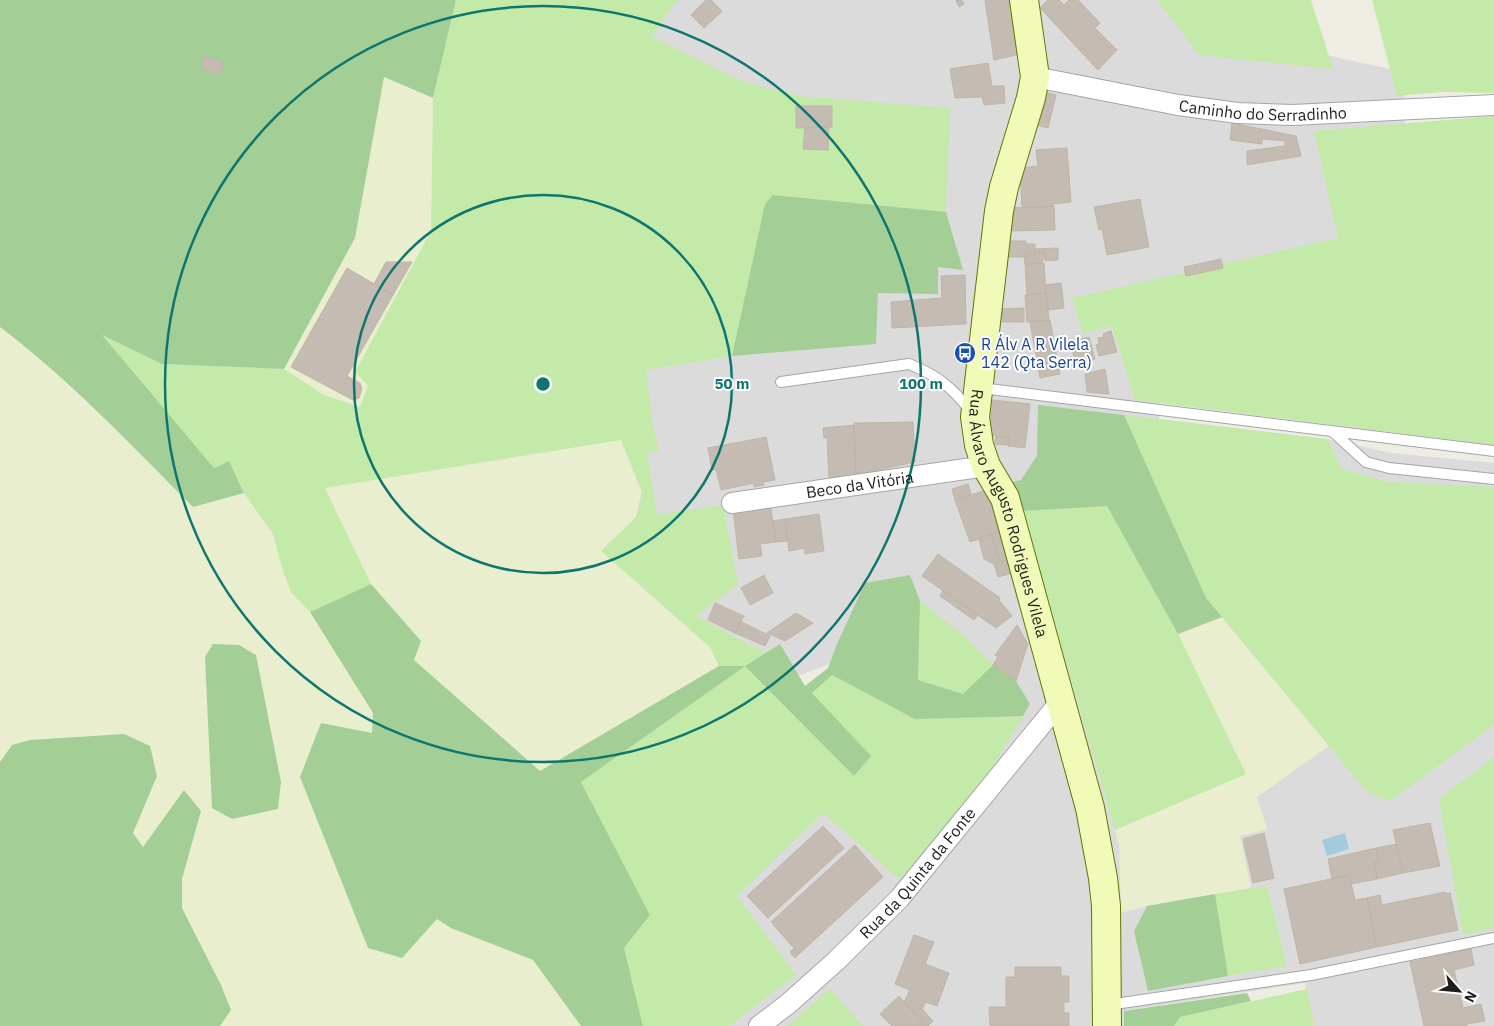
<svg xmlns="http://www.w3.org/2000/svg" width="1494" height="1026" font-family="'IBM Plex Sans',sans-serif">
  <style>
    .residential { fill: #dcdbdb }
    .farmland { fill: #e9eece }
    .grass { fill: #c3eaa8 }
    .forest { fill: #a3cf97 }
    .water { fill: #a3cbdd }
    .building { fill: #c4bcb3; stroke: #c1b4a5 }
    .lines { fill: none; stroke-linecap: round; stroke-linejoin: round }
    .lane-casing { stroke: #a5a5a5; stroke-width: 12 }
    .street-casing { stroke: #a5a5a5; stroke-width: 22 }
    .secondary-casing { stroke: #607603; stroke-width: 30 }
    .lane { stroke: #fff; stroke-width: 10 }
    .street { stroke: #fff; stroke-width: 20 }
    .secondary { stroke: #f1fab6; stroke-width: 28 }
    .ring { fill: none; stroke: #0f766e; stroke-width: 2.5 }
    .labels { text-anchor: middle; stroke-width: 4; stroke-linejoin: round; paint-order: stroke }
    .street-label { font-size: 16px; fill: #1e1e1e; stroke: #fff }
    .transit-label { font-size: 16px; fill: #164399; stroke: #fff; text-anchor: start }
    .centre { fill: #0f766e; stroke: #fff; stroke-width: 2.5 }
    .ring-label { font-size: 15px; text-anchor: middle; font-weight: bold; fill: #0f766e; stroke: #fff; stroke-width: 4; stroke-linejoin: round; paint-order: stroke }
  </style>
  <rect width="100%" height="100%" fill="#efece3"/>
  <path class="residential" d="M643,0h543l16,28 202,44 2,160 -244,96 -3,91 168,20 64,14 103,10v563h-181l-8,-43 -181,28v15h-463l11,-96 239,-295 -194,70 -76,-80 -39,-593z"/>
  <path class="farmland" d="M384,77l49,21 -2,133 -76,141 13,14 -8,21 -36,-12 -40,-26 71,-131z
    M0,327l33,25 102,97 57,58 52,-14 29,41 10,37 8,21 19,20 63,101 -1,20 30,225 35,-39 15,9 81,32 48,66h-361l11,-16 -10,-25 -39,-77v-29l19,-68 -58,36 -10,-14 24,-57 -145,-31 -12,17z
    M621,440l21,52 -6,25 -35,34 109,96 9,19 -179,105 -127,-111 7,-19 -49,-57 -46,-96z
    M1222,617l107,129 -72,51 10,32 -27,7 11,52 -104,18 -26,7 -2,-69 -4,-14 130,-56 -67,-140z"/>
  <path class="grass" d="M456,0h221l-25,37 89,44 59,15 150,12 -4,104 -173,-17 -8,9 -33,152 -86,14 7,58 6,23 -12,2 10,62 66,-10 15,79 -42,32 69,37 -19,13 108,110 16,-20 -59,-64 21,-17 83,44 108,-3 -32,54 -43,60 -49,49 -76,-66 -86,83 59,79 -67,51h-86l-19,-78 26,-33 -69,-133 163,-116h-25l-9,-19 -109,-96 35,-34 6,-25 -21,-52 -296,48 46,96 -61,28 -19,-20 -8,-21 -10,-37 -29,-41 -15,-32 -15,7 -114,-134 62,30 122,5 40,26 36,12 8,-21 -13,-14 76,-141 2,-133z
    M1157,0h154l22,69 -134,-14z
    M1372,0h122v93l-51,-1 -46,4z
    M1494,116v329l-359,-45 -23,-74 -29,7 -11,-35 266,-60 -24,-107z
    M1124,415l203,24 15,30 46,13 106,5v238l-104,76 -22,-8 -162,-195z
    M1107,506l71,128 68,140 -131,56 -93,-319z
    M920,601l43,34 30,30 -30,29 -45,-14z
    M1494,757v171l-31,7 -24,-136z
    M1267,886l20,80 -59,10 -13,-82z
    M830,989l33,37h-76z
    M1307,989l7,37h-140l5,-9z"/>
  <path class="forest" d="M0,0h456l-23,98 -49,-21 -29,161 -71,131 -122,-5 -60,-29 112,133 15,-7 15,32 -51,14c-61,-61 -124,-128 -193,-180z
    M773,195l173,17 17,58 -25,-3v27l-60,-1 -2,51 -144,12 33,-152z
    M1038,405l86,10 82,183 16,19 -44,17 -71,-128 -85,5 -12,-28 11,-3 16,-24z
    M910,575l10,26 -2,79 45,14 30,-29 23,16 14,23 -7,12 -108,3 -83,-44 -20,18 59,63 -17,20 -109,-110 -164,116 69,133 -26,33 19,78h-62l-48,-66 -82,-32 -14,-9 -35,39 -34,-10 -68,-171 21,-54 51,10 1,-20 -63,-101 61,-28 50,57 -7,19 126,111 179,-105h26l35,-22 25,42 23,-18 9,-24 28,-61z
    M213,644l26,1 17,10 25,127 -3,27 -46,10 -20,-11 -7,-151z
    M124,734l26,12 7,30 -24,57 10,14 41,-57 17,21 -19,68v29l39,77 10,25 -11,16h-220v-264l12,-17 18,-5z
    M1215,894l13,82 -80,15 -14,-60 13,-25z
    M1247,993l4,8 -71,16 -6,9h-50v-15z"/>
  <path class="water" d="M1345,833l4,16 -22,7 -5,-16z"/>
  <path class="building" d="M706,0h5l11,11 -18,17 -13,-13z
    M956,0h6l2,4 -5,3z
    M985,0h28l11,53 -30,7z
    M1048,0h11l5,5 5,-5h9l22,23 -5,5 22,22 -19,20 -58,-62z
    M204,56l20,6 -5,13 -18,-6z
    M988,63l4,23h12l1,17 -21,2 -2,-8 -27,1 -5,-29z
    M1041,91l15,4 -8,33 -15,-4z
    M796,106h36v21l-36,1z
    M1232,123l64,13 5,20 -54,9v-14l38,-5v-5l-23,-2v5l-32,-4z
    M829,127l-1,23 -25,-1 2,-21z
    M1067,148l4,54 -18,2 1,2 -32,2 -2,-40 18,-2 -2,-16z
    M1140,199l9,48 -42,8 -5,-26 -3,1 -5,-23z
    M1054,206l1,24 -43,1 1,-24 9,1z
    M1006,241h20v3h9v11l-8,-1 -1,3h-20z
    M1058,248v12l-13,1v-8h-10v-4z
    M1035,253h10v6h-3l1,5h-18l-1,-7h2l1,-3 8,1z
    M1221,259l2,9 -37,8 -2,-9z
    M386,262h26l-19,33 -19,-11z
    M1044,263l2,30 -19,2 -2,-31z
    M347,268l46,27 -46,81 13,7 2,6 -3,9 -6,2 -62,-33z
    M965,275l1,49 -74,4 -1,-26 51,-4 -1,-22z
    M1061,283l3,25 -16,2 -3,-25z
    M1046,293l3,27 -22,2 -2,-27z
    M1024,308v14h-22v-13z
    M1049,320h1l10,54 -20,4 -10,-56z
    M1111,331l6,21 -18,4 -3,-11 3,-1 -1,-6 6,-1 -1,-3z
    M1089,337l6,22 -19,5 -6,-23z
    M1105,369l4,25 -22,-2 -2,-18z
    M993,400l37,4 -5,44 -17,-2 1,-9 -20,-2z
    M913,422l2,40 -59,13 -2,-52z
    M854,425l2,50 -27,3 -2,-41 -3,1 -1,-10z
    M996,436l13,1 -1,8 -13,-1z
    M766,437l9,43 -12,2 1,3 -10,2v-4l-33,7 -5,-21 -4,1 -4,-22z
    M968,484l3,10 -16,6 -3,-11z
    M989,489l13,42 -32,11 -15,-42z
    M770,504l6,38 -16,2 2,12 -23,3 -6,-49z
    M819,514l5,37 -19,3 -1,-6 -15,3 -4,-32z
    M785,519l2,22 -11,1 -3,-21z
    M1002,531l8,27 -10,4 -9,-28z
    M991,534l9,28 -6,2 -10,-5 -5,-20z
    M938,554l62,44 -1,2 13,16 -16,12 -74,-52z
    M1010,558l2,15 -14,4 -4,-13z
    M764,575l9,18 -23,12 -9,-17z
    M943,591l35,24 -4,5 -34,-24z
    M715,603l29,13 -9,17 -27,-13z
    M796,613l17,10 -28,18 -18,-8z
    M740,621l30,15 -5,10 -30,-13z
    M1017,625l11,19 -12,37 -23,-16 5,-8 -3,-2z
    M1430,823l10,43 -37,7 -10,-43z
    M823,826l21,22 -76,70 -21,-22z
    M1264,833l10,45 -21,5 -10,-44z
    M1396,844l7,29 -26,6 -3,-17 4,-1 -2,-13z
    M855,845l28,32 -84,77 -28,-32z
    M1376,848l2,13 -4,1 3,17 -26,5 -2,-9 -17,4 -4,-20z
    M1349,875l6,25 12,-2 10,49 -77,17 -16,-75z
    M1445,892v2l5,-1 8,37 -81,17 -10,-49 13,-3 2,10z
    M914,935l20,7 -9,22 24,9 -12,33 -11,-4 -4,7 11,12 -5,5h-2l-22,-24 6,-12 -15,-6z
    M794,948l5,6 -4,4 -5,-6z
    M1471,949l3,16 -20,5 9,38 18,-4 4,17 -18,3v2h-43l-14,-64z
    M1015,967h46v9h8v26h-5v11h5v13h-79l-1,-19h17v-30h9z
    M899,996l14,15 13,15h-34l-12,-12z"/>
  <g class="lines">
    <g class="lane-casing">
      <path id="lane" d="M781,382l128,-18c28,11 44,24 62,48
        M981,388l513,63
        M1332,431l34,31 23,6 105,11
        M1108,1005l203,-30 183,-37"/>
    </g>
    <g class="street-casing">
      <g id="street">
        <path id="s1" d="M1035,77l143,28 60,8 55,2 201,-10"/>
        <path id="s2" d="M732,503l254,-37"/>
        <path id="s3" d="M759,1026l29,-22 48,-43 63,-62 161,-197"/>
      </g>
    </g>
    <g class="secondary-casing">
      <g id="secondary">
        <path id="s4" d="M1024,0l11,77 -4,21 -27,89 -5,24 -24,206 4,28 7,21 19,32 85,310 13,70 3,28 1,120"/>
      </g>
    </g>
    <use href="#lane" class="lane"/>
    <use href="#street" class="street"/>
    <use href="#secondary" class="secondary"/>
  </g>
  <g class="ring">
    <circle cx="543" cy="384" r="189"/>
    <circle cx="543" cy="384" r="378"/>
  </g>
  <defs>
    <g id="bus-disc" transform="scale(1.125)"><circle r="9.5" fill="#1a4fb4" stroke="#fff"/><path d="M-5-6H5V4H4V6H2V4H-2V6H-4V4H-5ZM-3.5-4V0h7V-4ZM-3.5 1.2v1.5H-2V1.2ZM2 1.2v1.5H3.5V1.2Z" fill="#fff"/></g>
  </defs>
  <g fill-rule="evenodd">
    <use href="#bus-disc" x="965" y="353"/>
  </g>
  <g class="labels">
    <g class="street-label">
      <text dy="6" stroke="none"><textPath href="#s1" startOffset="231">Caminho do Serradinho</textPath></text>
      <text dy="6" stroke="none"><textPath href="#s2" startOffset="129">Beco da Vitória</textPath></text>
      <text dy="6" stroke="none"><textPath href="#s4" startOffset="526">Rua Álvaro Augusto Rodrigues Vilela</textPath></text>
      <text dy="6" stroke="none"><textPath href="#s3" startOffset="221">Rua da Quinta da Fonte</textPath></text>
    </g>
    <g class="transit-label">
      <text x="981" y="350">R Álv A R Vilela<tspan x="981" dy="18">142 (Qta Serra)</tspan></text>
    </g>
  </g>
  <circle cx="543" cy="384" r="8" class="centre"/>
  <g class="ring-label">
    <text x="732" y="389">50 m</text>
    <text x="921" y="389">100 m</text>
  </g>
  <g transform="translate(1459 991) rotate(117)" stroke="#ffffff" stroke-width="4" paint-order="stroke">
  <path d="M0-4L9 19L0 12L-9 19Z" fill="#1e1e1e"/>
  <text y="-8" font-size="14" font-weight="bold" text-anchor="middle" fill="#1e1e1e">N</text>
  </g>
</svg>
